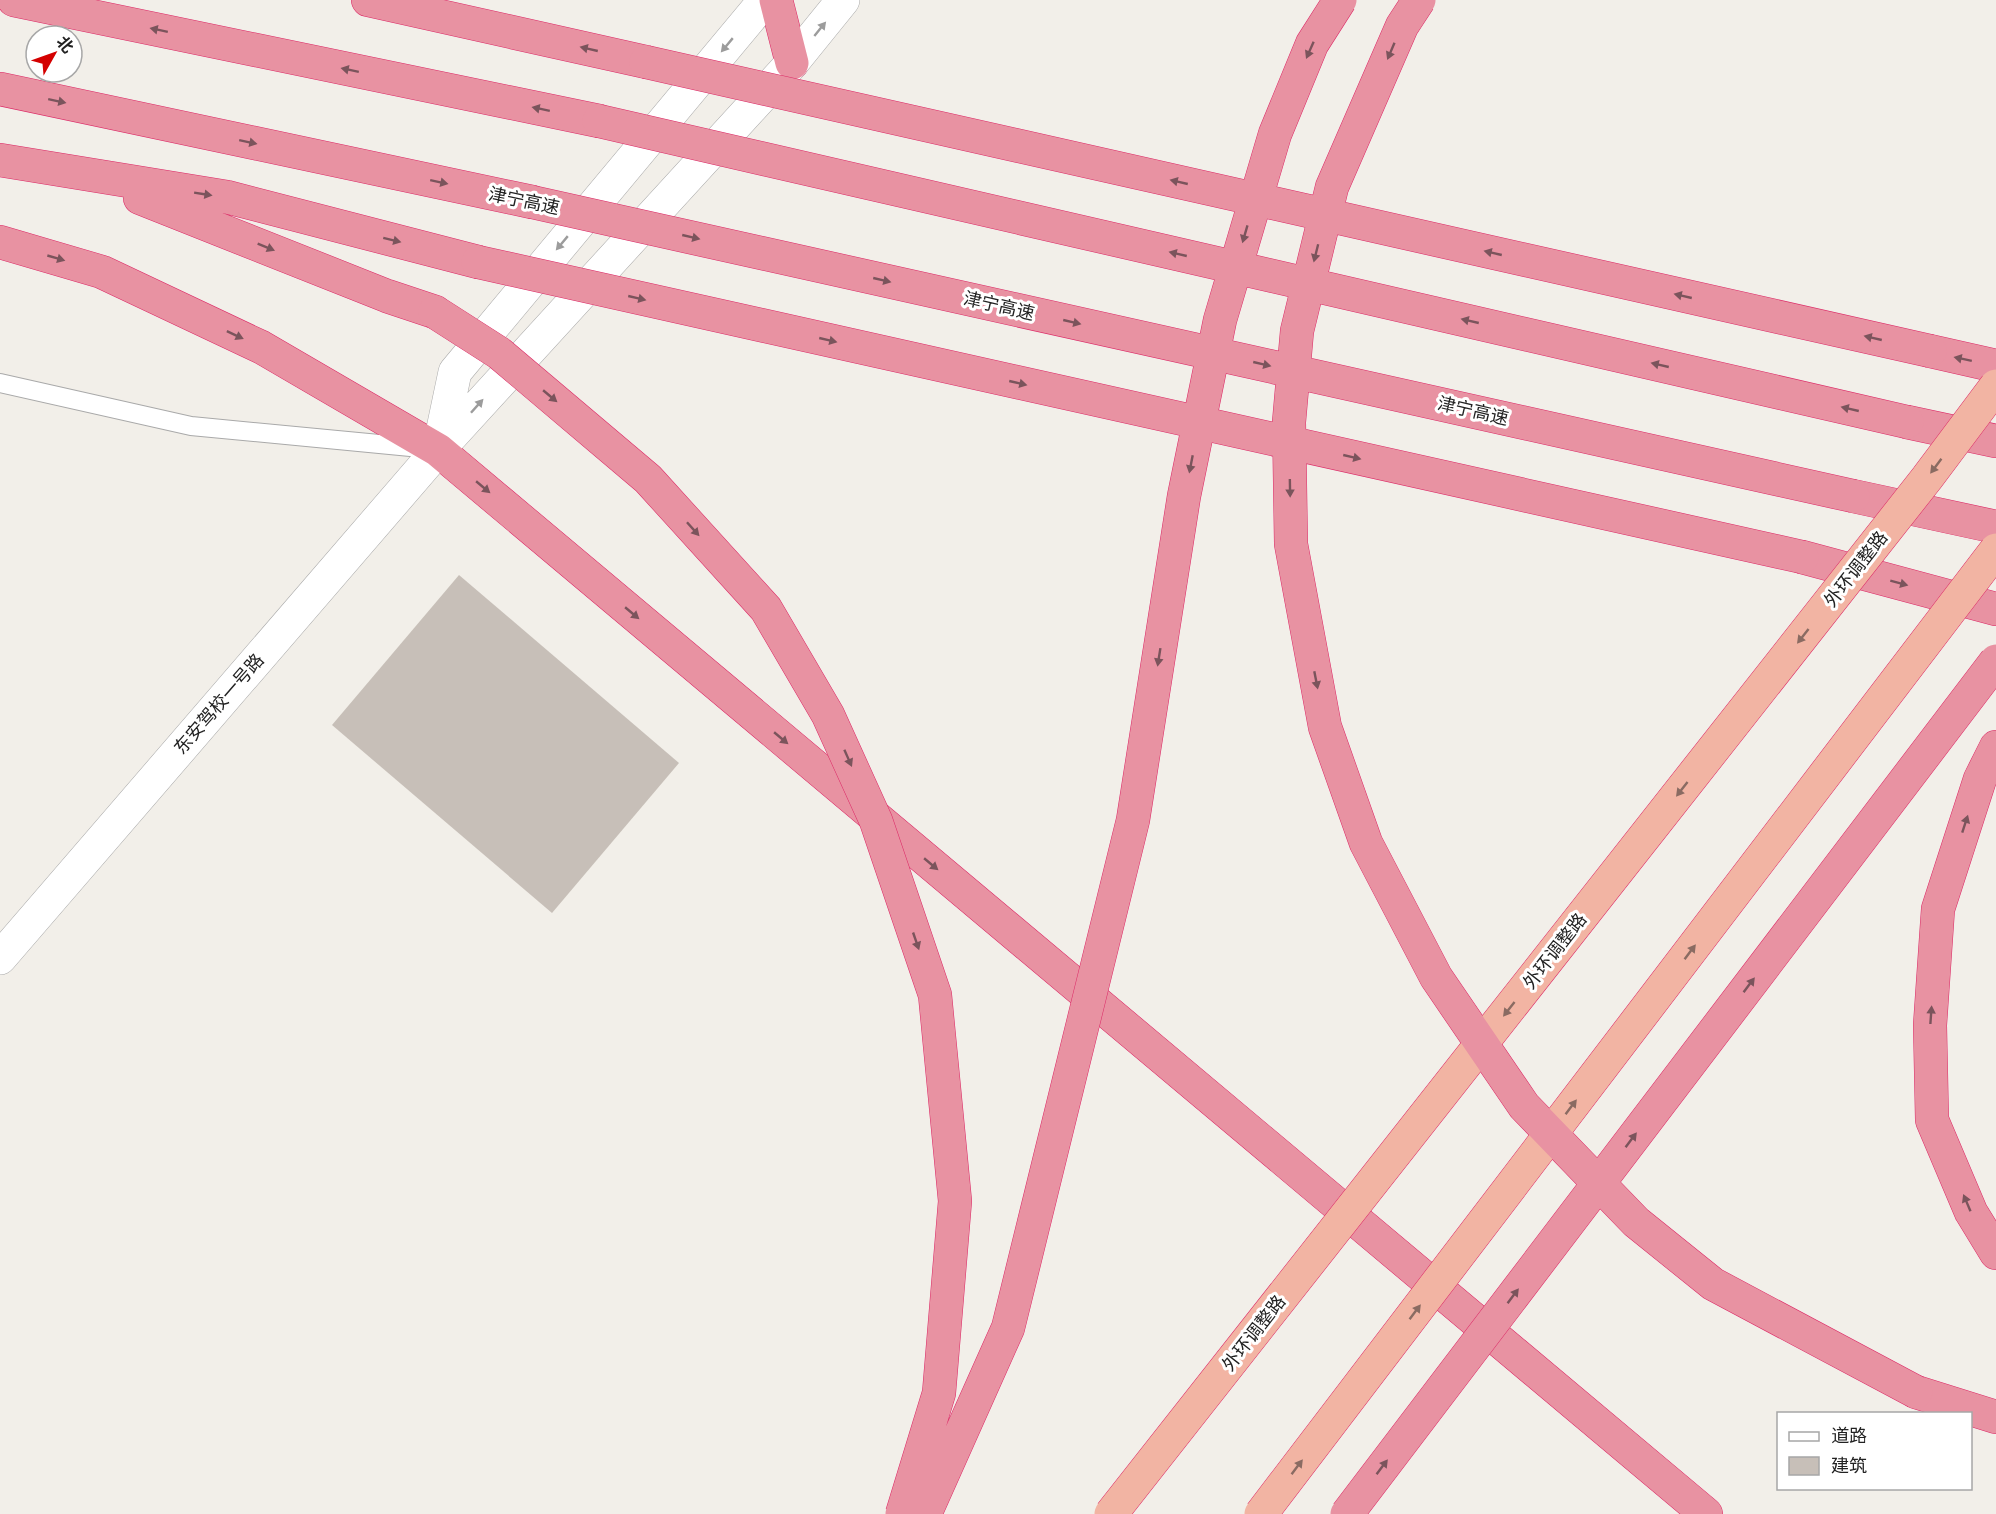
<svg xmlns="http://www.w3.org/2000/svg" width="1996" height="1514" font-family="'PT Sans','Noto Sans SC',sans-serif">
  <style>
    .building { fill: #c7bfb8 }
    .lines { fill: none; stroke-linecap: round; stroke-linejoin: round }
    .service-casing { stroke: #a9a9a9; stroke-width: 20 }
    .tertiary-casing { stroke: #a9a9a9; stroke-width: 34 }
    .motorway-casing { stroke: #dc2a67; stroke-width: 34 }
    .service { stroke: #fff; stroke-width: 18 }
    .tertiary { stroke: #fff; stroke-width: 33 }
    .motorway { stroke: #e892a2; stroke-width: 33 }
    .trunk-bridge-casing { stroke: #dc2a67; stroke-width: 34; stroke-linecap: butt }
    .motorway-bridge-casing { stroke: #dc2a67; stroke-width: 34; stroke-linecap: butt }
    .trunk-bridge { stroke: #f2b4a3; stroke-width: 33 }
    .motorway-bridge { stroke: #e892a2; stroke-width: 33 }
    .oneway { fill: #9c9c9c }
    .oneway2 { fill: #7b545c }
    .oneway3 { fill: #8a6b62 }
    .labels { text-anchor: middle; stroke-width: 6; stroke-linejoin: round; paint-order: stroke }
    .street-label { font-size: 18px; fill: #222; stroke: #fff }
  </style>
  <rect width="100%" height="100%" fill="#f2efe9"/>
  <path class="building" d="M459,575l220,188 -127,150 -220,-188z"/>
  <g class="lines">
    <g class="service-casing">
      <path id="service" d="M0,383l191,43 230,22"/>
    </g>
    <g class="tertiary-casing">
      <path id="tertiary" d="M439,448l16,-76 310,-372
        M0,958l438,-508 354,-387 51,-63"/>
    </g>
    <g class="motorway-casing">
      <path id="motorway" d="M14,0l585,121
        M368,0l278,62
        M776,0l16,63
        M0,89l532,113
        M0,160l227,37 251,65
        M140,198l247,98 48,16
        M0,242l102,30 159,75 177,103 1268,1064
        M1930,351l66,15
        M1907,422l89,19
        M1853,496l143,31
        M1802,557l194,52
        M1996,747l-16,32 -42,130 -8,116 2,95 39,92 25,41
        M1916,1392l80,25"/>
    </g>
    <use href="#service" class="service"/>
    <use href="#tertiary" class="tertiary"/>
    <use href="#motorway" class="motorway"/>
    <g class="trunk-bridge-casing">
      <path id="trunk-bridge" d="M1111,1514l816,-1036 69,-92
        M1261,1514l735,-964"/>
    </g>
    <g class="motorway-bridge-casing">
      <path id="motorway-bridge" d="M1419,0l-17,26 -70,161 -35,144 -8,91 2,122 34,183 41,116 70,134 88,129 112,116 77,62 203,108
        M646,62l1284,289
        M599,121l1308,301
        M532,202l1321,294
        M478,262l1324,295
        M435,312l64,41 149,126 118,130 62,106 48,106 59,174 20,206 -16,192 -37,121
        M925,1514l83,-186 125,-508 51,-324 36,-176 55,-186 37,-90 28,-44
        M1347,1514l649,-853"/>
    </g>
    <use href="#trunk-bridge" class="trunk-bridge"/>
    <use href="#motorway-bridge" class="motorway-bridge"/>
  </g>
  <defs><path id="oneway-solid" d="M-6-.8H1V-3.2L6.5 0L1 3.2V.8H-6Z" transform="scale(1.5)"/></defs>
  <g class="oneway">
    <use href="#oneway-solid" transform="translate(820 29) rotate(-51)"/>
    <use href="#oneway-solid" transform="translate(727 45) rotate(130)"/>
    <use href="#oneway-solid" transform="translate(562 243) rotate(130)"/>
    <use href="#oneway-solid" transform="translate(477 406) rotate(-48)"/>
  </g>
  <g class="oneway2">
    <use href="#oneway-solid" transform="translate(159 30) rotate(-168)"/>
    <use href="#oneway-solid" transform="translate(589 49) rotate(-167)"/>
    <use href="#oneway-solid" transform="translate(1310 50) rotate(114)"/>
    <use href="#oneway-solid" transform="translate(1391 51) rotate(113)"/>
    <use href="#oneway-solid" transform="translate(350 70) rotate(-168)"/>
    <use href="#oneway-solid" transform="translate(57 101) rotate(12)"/>
    <use href="#oneway-solid" transform="translate(541 109) rotate(-168)"/>
    <use href="#oneway-solid" transform="translate(248 142) rotate(12)"/>
    <use href="#oneway-solid" transform="translate(439 182) rotate(12)"/>
    <use href="#oneway-solid" transform="translate(1179 182) rotate(-167)"/>
    <use href="#oneway-solid" transform="translate(203 194) rotate(9)"/>
    <use href="#oneway-solid" transform="translate(1245 234) rotate(106)"/>
    <use href="#oneway-solid" transform="translate(691 237) rotate(13)"/>
    <use href="#oneway-solid" transform="translate(392 240) rotate(14)"/>
    <use href="#oneway-solid" transform="translate(266 247) rotate(22)"/>
    <use href="#oneway-solid" transform="translate(1316 253) rotate(104)"/>
    <use href="#oneway-solid" transform="translate(1493 253) rotate(-167)"/>
    <use href="#oneway-solid" transform="translate(1178 254) rotate(-167)"/>
    <use href="#oneway-solid" transform="translate(56 258) rotate(16)"/>
    <use href="#oneway-solid" transform="translate(882 280) rotate(13)"/>
    <use href="#oneway-solid" transform="translate(1683 296) rotate(-167)"/>
    <use href="#oneway-solid" transform="translate(637 298) rotate(13)"/>
    <use href="#oneway-solid" transform="translate(1470 321) rotate(-167)"/>
    <use href="#oneway-solid" transform="translate(1072 322) rotate(13)"/>
    <use href="#oneway-solid" transform="translate(235 335) rotate(25)"/>
    <use href="#oneway-solid" transform="translate(1873 338) rotate(-167)"/>
    <use href="#oneway-solid" transform="translate(828 340) rotate(13)"/>
    <use href="#oneway-solid" transform="translate(1963 359) rotate(-168)"/>
    <use href="#oneway-solid" transform="translate(1262 364) rotate(13)"/>
    <use href="#oneway-solid" transform="translate(1660 365) rotate(-167)"/>
    <use href="#oneway-solid" transform="translate(1018 383) rotate(13)"/>
    <use href="#oneway-solid" transform="translate(550 396) rotate(40)"/>
    <use href="#oneway-solid" transform="translate(1850 409) rotate(-167)"/>
    <use href="#oneway-solid" transform="translate(1352 457) rotate(13)"/>
    <use href="#oneway-solid" transform="translate(1191 464) rotate(101)"/>
    <use href="#oneway-solid" transform="translate(483 487) rotate(40)"/>
    <use href="#oneway-solid" transform="translate(1290 488) rotate(89)"/>
    <use href="#oneway-solid" transform="translate(693 529) rotate(48)"/>
    <use href="#oneway-solid" transform="translate(1899 583) rotate(15)"/>
    <use href="#oneway-solid" transform="translate(632 613) rotate(40)"/>
    <use href="#oneway-solid" transform="translate(1159 657) rotate(99)"/>
    <use href="#oneway-solid" transform="translate(1316 680) rotate(79)"/>
    <use href="#oneway-solid" transform="translate(781 738) rotate(40)"/>
    <use href="#oneway-solid" transform="translate(848 758) rotate(66)"/>
    <use href="#oneway-solid" transform="translate(1965 824) rotate(-72)"/>
    <use href="#oneway-solid" transform="translate(931 864) rotate(40)"/>
    <use href="#oneway-solid" transform="translate(916 941) rotate(71)"/>
    <use href="#oneway-solid" transform="translate(1749 985) rotate(-53)"/>
    <use href="#oneway-solid" transform="translate(1931 1015) rotate(-86)"/>
    <use href="#oneway-solid" transform="translate(1631 1140) rotate(-53)"/>
    <use href="#oneway-solid" transform="translate(1967 1203) rotate(-113)"/>
    <use href="#oneway-solid" transform="translate(1513 1296) rotate(-53)"/>
    <use href="#oneway-solid" transform="translate(1382 1467) rotate(-53)"/>
  </g>
  <g class="oneway3">
    <use href="#oneway-solid" transform="translate(1936 466) rotate(127)"/>
    <use href="#oneway-solid" transform="translate(1803 636) rotate(128)"/>
    <use href="#oneway-solid" transform="translate(1682 789) rotate(128)"/>
    <use href="#oneway-solid" transform="translate(1690 952) rotate(-53)"/>
    <use href="#oneway-solid" transform="translate(1509 1009) rotate(128)"/>
    <use href="#oneway-solid" transform="translate(1571 1107) rotate(-53)"/>
    <use href="#oneway-solid" transform="translate(1415 1312) rotate(-53)"/>
    <use href="#oneway-solid" transform="translate(1297 1467) rotate(-53)"/>
  </g>
  <g class="labels">
    <g class="street-label">
      <text transform="translate(524 201) rotate(12)" y="6">津宁高速</text>
      <text transform="translate(999 306) rotate(13)" y="6">津宁高速</text>
      <text transform="translate(1473 411) rotate(13)" y="6">津宁高速</text>
      <text transform="translate(1856 569) rotate(-52)" y="6">外环调整路</text>
      <text transform="translate(219 704) rotate(-49)" y="6">东安驾校一号路</text>
      <text transform="translate(1555 951) rotate(-52)" y="6">外环调整路</text>
      <text transform="translate(1254 1333) rotate(-52)" y="6">外环调整路</text>
    </g>
  </g>
  <rect x="1777" y="1412" width="195" height="78" fill="#ffffff" stroke="#a7a7a7" stroke-width="1.5"/>
  <rect x="1789" y="1432" width="30" height="9" fill="#ffffff" stroke="#a7a7a7" stroke-width="1.5"/>
  <text x="1831" y="1442" font-size="18" fill="#222222">道路</text>
  <rect x="1789" y="1457" width="30" height="18" fill="#c7bfb8" stroke="#a7a7a7" stroke-width="1.5"/>
  <text x="1831" y="1472" font-size="18" fill="#222222">建筑</text>
  <g transform="translate(54 54) rotate(50)"><circle r="28" fill="#ffffff" stroke="#a7a7a7" stroke-width="1.5"/>
  <path d="M0-4.5L10 22L0 15L-10 22Z" fill="#d40000"/>
  <text y="-9" font-size="16" font-weight="bold" text-anchor="middle" fill="#222222">北</text>
  </g>
</svg>
